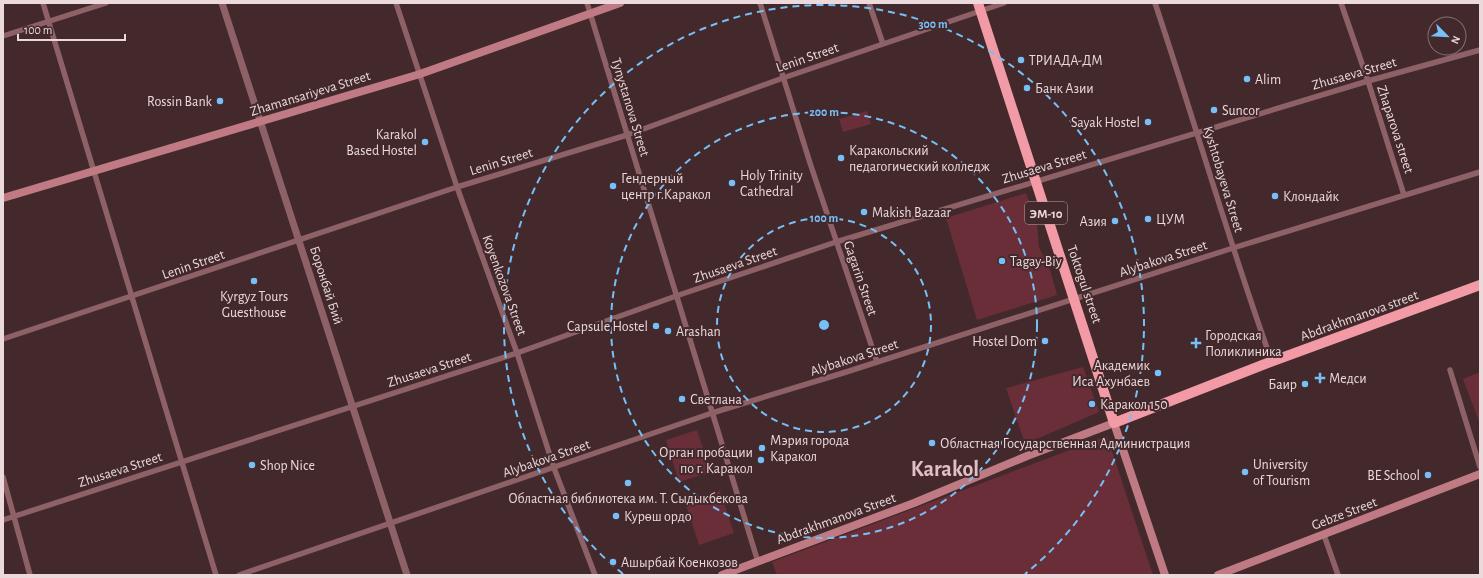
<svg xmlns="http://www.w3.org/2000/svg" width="1483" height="578" font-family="'Alegreya Sans',sans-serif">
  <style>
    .green { fill: #692e38 }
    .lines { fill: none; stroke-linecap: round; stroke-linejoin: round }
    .minor { stroke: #8d6166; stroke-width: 5.5 }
    .tertiary { stroke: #8d6166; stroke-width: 7 }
    .secondary { stroke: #bf7a83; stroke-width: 8 }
    .trunk { stroke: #f29aa5; stroke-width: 10 }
    .ring { fill: none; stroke: #77c0f7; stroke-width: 2; stroke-dasharray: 7 5 }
    .poi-dot { fill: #77c0f7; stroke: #43292c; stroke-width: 1.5 }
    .labels { text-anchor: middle; stroke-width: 4; stroke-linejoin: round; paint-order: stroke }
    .shield { fill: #43292c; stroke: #b9a4a6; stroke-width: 1 }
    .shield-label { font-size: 13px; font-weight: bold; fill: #ebd9db }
    .street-label { font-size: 14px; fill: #ebd9db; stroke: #43292c }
    .poi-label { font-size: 14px; fill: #ebd9db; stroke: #43292c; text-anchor: start }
    .town-label { font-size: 22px; font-weight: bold; fill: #e1bfc3; stroke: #43292c }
    .centre { fill: #77c0f7; stroke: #43292c; stroke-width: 2 }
    .ring-label { font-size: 12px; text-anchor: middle; font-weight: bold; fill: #77c0f7; stroke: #43292c; stroke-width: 4; stroke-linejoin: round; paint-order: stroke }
  </style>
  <rect width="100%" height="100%" fill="#43292c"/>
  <path class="green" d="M867,111l4,13 -28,8 -4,-13z
    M1026,193l11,29 2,25 11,23 7,25 -80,25 -31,-102z
    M1083,367l16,45 -74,32 -19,-56z
    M1480,372v52l-17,-45z
    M697,430l14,42 -32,10 -13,-42z
    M1107,436l46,139h-376l-5,-13z
    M720,491l14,42 -35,12 -14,-43z"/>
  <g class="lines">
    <path class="minor" d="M43,3l173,572
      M396,3l61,184 60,166 37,115 41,107
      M587,3l171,559
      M760,3l50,160 67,199
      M869,3l14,41
      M1155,3c40,119 74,240 117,359
      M1341,3l27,78 36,114
      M3,36l103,-33
      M3,339l454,-152 170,-52 156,-57 221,-75
      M1450,370l30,97
      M3,477l27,98
      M3,520l514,-167 159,-57 160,-54 532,-161 112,-31
      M1324,535l14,40
      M239,575l473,-162 131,-40 390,-125 247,-76"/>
    <path class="tertiary" d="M222,3l185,572"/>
    <path class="secondary" d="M3,198l417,-124 200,-71
      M722,575l192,-72 113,-47 87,-33 51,152
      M1218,575l262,-101"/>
    <path class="trunk" d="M978,3l136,420 151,-59 215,-79"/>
  </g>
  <g class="ring">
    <circle cx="824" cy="325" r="107"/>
    <circle cx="824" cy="325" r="213"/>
    <path d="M623 574A320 320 0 1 1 1025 574"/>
  </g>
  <g class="poi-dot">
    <circle cx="1021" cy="60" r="4"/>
    <circle cx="1247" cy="79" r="4"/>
    <circle cx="1027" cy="88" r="4"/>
    <circle cx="220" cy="101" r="4"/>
    <circle cx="1214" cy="110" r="4"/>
    <circle cx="1148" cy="122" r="4"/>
    <circle cx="425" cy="142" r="4"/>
    <circle cx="841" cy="158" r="4"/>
    <circle cx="732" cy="183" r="4"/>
    <circle cx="613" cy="186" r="4"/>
    <circle cx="1275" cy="196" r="4"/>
    <circle cx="864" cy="212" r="4"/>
    <circle cx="1148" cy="219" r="4"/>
    <circle cx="1115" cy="221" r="4"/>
    <circle cx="1002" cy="261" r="4"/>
    <circle cx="254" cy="281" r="4"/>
    <circle cx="656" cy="326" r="4"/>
    <circle cx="668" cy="331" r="4"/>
    <circle cx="1045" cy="341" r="4"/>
    <path d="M1194 337h4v4h4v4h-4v4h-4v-4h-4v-4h4z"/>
    <circle cx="1158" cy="373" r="4"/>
    <path d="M1318 372h4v4h4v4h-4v4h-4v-4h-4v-4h4z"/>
    <circle cx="1305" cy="384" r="4"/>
    <circle cx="682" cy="399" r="4"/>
    <circle cx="1092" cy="404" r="4"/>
    <circle cx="932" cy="443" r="4"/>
    <circle cx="762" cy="448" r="4"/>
    <circle cx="761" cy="460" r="4"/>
    <circle cx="252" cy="465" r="4"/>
    <circle cx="1245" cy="472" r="4"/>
    <circle cx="1428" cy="475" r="4"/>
    <circle cx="628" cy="483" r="4"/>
    <circle cx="616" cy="516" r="4"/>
    <circle cx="613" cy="562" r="4"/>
  </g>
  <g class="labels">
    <rect class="shield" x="1025" y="202" width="42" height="22" rx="3"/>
    <g class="shield-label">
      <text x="1046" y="218">ЭМ-10</text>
    </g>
    <g class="street-label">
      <text transform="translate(807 57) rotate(-19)" y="5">Lenin Street</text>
      <text transform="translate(1354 73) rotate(-16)" y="5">Zhusaeva Street</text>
      <text transform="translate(310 93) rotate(-17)" y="5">Zhamansariyeva Street</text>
      <text transform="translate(631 107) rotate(73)" y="5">Tynystanova Street</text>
      <text transform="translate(1396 129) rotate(72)" y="5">Zhaparova street</text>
      <text transform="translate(501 161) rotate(-17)" y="5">Lenin Street</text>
      <text transform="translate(1044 166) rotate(-17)" y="5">Zhusaeva Street</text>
      <text transform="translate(1224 179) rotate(73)" y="5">Kyshtobayeva Street</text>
      <text transform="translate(1163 258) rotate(-18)" y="5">Alybakova Street</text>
      <text transform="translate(193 264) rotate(-19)" y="5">Lenin Street</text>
      <text transform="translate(735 264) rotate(-19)" y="5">Zhusaeva Street</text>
      <text transform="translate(861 278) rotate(71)" y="5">Gagarin Street</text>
      <text transform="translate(1085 284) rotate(71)" y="5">Toktogul street</text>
      <text transform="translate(327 285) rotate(72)" y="5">Боронбай Бий</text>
      <text transform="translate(505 285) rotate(70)" y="5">Koyenkozova Street</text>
      <text transform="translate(1359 315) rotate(-20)" y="5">Abdrakhmanova street</text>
      <text transform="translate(854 357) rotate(-18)" y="5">Alybakova Street</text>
      <text transform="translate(429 369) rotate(-18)" y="5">Zhusaeva Street</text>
      <text transform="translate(546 458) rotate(-19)" y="5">Alybakova Street</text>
      <text transform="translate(120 469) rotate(-18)" y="5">Zhusaeva Street</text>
      <text transform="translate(1344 513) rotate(-21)" y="5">Gebze Street</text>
      <text transform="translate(836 518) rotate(-20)" y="5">Abdrakhmanova Street</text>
    </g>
    <g class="poi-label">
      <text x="1029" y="65">ТРИАДА-ДМ</text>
      <text x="1255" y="84">Alim</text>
      <text x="1035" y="93">Банк Азии</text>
      <text x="212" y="106" text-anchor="end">Rossin Bank</text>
      <text x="1222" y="115">Suncor</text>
      <text x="1140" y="127" text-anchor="end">Sayak Hostel</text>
      <text x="417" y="139" text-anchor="end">Karakol<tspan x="417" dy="16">Based Hostel</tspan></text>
      <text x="849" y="155">Каракольский<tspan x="849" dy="16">педагогический колледж</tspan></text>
      <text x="740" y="180">Holy Trinity<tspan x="740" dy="16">Cathedral</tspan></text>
      <text x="621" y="183">Гендерный<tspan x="621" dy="16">центр г.Каракол</tspan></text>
      <text x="1283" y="201">Клондайк</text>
      <text x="872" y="217">Makish Bazaar</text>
      <text x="1156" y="224">ЦУМ</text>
      <text x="1107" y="226" text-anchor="end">Азия</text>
      <text x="1010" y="266">Tagay-Biy</text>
      <text x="254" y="301" text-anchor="middle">Kyrgyz Tours<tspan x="254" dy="16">Guesthouse</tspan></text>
      <text x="648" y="331" text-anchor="end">Capsule Hostel</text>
      <text x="676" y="336">Arashan</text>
      <text x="1205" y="340">Городская<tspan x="1205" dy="16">Поликлиника</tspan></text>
      <text x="1037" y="346" text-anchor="end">Hostel Dom</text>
      <text x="1150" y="370" text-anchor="end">Академик<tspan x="1150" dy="16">Иса Ахунбаев</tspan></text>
      <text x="1329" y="383">Медси</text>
      <text x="1297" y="389" text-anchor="end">Баир</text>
      <text x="690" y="404">Светлана</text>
      <text x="1100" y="409">Каракол 150</text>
      <text x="770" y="445">Мэрия города<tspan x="770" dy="16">Каракол</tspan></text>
      <text x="940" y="448">Областная Государственная Администрация</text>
      <text x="753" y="457" text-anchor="end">Орган пробации<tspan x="753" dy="16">по г. Каракол</tspan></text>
      <text x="1253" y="469">University<tspan x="1253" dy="16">of Tourism</tspan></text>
      <text x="260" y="470">Shop Nice</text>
      <text x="1420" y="480" text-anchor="end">BE School</text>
      <text x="628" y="503" text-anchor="middle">Областная библиотека им. Т. Сыдыкбекова</text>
      <text x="624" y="521">Курөш ордо</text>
      <text x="621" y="567">Ашырбай Коенкозов</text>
    </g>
    <g class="town-label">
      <text x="945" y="476">Karakol</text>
    </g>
  </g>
  <circle cx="824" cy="325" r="6" class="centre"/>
  <g class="ring-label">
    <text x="933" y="28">300 m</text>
    <text x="824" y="116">200 m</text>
    <text x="824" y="222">100 m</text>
  </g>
  <rect width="1483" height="578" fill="none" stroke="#ebd9db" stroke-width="8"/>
  <g transform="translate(1447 36) rotate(114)"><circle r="19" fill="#43292c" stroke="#866f72"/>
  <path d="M0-3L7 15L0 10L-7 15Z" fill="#77c0f7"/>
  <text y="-6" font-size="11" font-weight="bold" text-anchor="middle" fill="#ebd9db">N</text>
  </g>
  <path d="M18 34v6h107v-6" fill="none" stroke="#ebd9db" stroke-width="2"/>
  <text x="24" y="34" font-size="12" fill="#ebd9db" stroke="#43292c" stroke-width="3" paint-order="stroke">100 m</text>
</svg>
